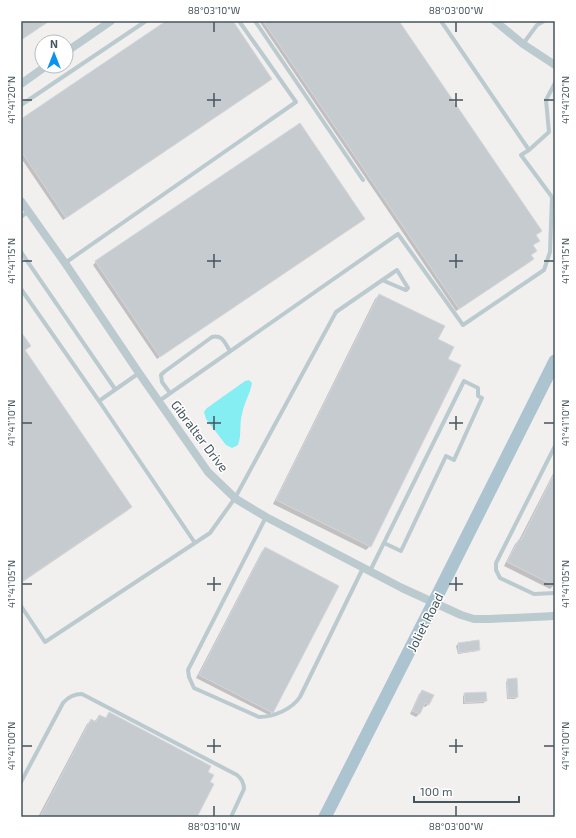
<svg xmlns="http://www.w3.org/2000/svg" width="576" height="838" font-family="'Exo 2',sans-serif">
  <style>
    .water { fill: #84eef3 }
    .shadow { fill: #0003 }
    .building { fill: #c6cbcf; stroke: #d3d6db }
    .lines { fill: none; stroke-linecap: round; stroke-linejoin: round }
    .service { stroke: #bbcacf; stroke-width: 4 }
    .minor { stroke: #bbcacf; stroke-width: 8 }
    .primary { stroke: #acc4d0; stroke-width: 13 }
    .ticks { fill: none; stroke: #45565e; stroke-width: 1.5 }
    .labels { text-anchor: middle; stroke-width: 3; stroke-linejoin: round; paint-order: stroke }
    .street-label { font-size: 13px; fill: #45565e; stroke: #fff }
    .neatline { fill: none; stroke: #45565e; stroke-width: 1.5 }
    .ticks-label { font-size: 10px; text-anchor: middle; fill: #45565e }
  </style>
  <rect width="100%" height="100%" fill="#f2efef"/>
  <path class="water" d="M249,380l3,3c-2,11 -8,20 -10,31 -3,11 0,20 -4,31l-6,3 -6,-3 -20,-26 -2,-7 3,-4 38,-27z"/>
  <path class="shadow" d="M21,21h29l-29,19z
    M168,21h63l40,58 -3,3 -205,138 -42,-62v-38z
    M259,21h139l137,214 1,8 -4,3 4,5 -6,5v6l-74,49z
    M361,221l-204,138 -64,-94 3,-3z
    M379,295l58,45 10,19 13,7 -90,180 -4,4 -93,-46 102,-205z
    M21,334l8,12 -4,5 106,156 -4,4 -106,72z
    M555,470v114l-5,5 -46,-23 11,-22 4,-4z
    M265,549l7,163 -3,3 -73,-37 66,-127z
    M458,644l21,5 -1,2 -20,3 -2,-8z
    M508,680l9,17 -2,2h-8l-1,-17z
    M422,691l6,14 -3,2 -2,-1 -4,8 -3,3 -6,-3 9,-20z
    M465,694l20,7 -1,2 -21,1v-8z
    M109,714l87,103h-158l49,-93 4,-3 3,1 5,-6 6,2z"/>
  <path class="building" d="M21,21h28l-28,19z
    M166,21h67l39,58 -206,139 -45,-67v-32z
    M263,21h136l143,210 -6,4 4,6 -7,4 4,6 -6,4 3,4 -75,50z
    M300,123l65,96 -205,138 -65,-96z
    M379,294l66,32 -7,13 16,8 -6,12 13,6 -90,182 -95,-47z
    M21,332l10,14 -6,4 107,157 -111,75z
    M555,472v114l-48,-24 12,-23 2,1z
    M265,547l74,39 -66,127 -74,-38z
    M479,640l1,10 -21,3 -1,-10z
    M517,678l1,19 -10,1 -1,-19z
    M422,690l12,5 -5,10 -4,-2 -5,11 -8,-3z
    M486,692l1,9 -22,2 -1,-10z
    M109,712l102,54 -3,6 6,3 -4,7 4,2 -17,33h-157l51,-98 5,3 3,-7 7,3z"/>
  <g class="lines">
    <path class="service" d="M255,21l108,159
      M441,21l88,129
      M523,44l14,-19 7,-4
      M21,105l125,-84
      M21,217l8,-6
      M21,252l94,137
      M65,263l231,-161 -57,-81
      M21,289l78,112 40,-28
      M170,393l-8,-11 -1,-7 3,-3 48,-35c11,-3 13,7 18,14
      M99,401l96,142
      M159,401l239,-167 65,91 81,-55 6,-18 2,-55 -31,-42 8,-5 20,-18 -3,-32 9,-17
      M555,446l-59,117v7l4,8 34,16 21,-1
      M266,517l-78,153 1,7 5,11 65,29c15,0 33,-8 41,-20l63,-129
      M370,571l94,-190 14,7v8l4,2 -28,62 -8,-4 -45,95 -17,-8
      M21,606l24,36 165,-109 25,-35 101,-186 61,-42 11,18 -2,2 -3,-1 -21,-9
      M21,782l42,-79c5,-6 11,-9 19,-9l155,81c5,4 7,8 7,14l-13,28"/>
    <path class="minor" d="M495,21l28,23 32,21
      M66,52l45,-31
      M21,84l25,-18
      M21,201l44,62 74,110 69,99 28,27 30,18 136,71 59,27 13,4h15l66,-3"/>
    <path class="primary" d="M325,817l109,-215 121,-241"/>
  </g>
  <path class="ticks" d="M214,22v10M456,22v10M214,93v14M456,93v14M22,100h10M207,100h14M449,100h14M544,100h10M214,254v14M456,254v14M22,261h10M207,261h14M449,261h14M544,261h10M214,416v14M456,416v14M22,423h10M207,423h14M449,423h14M544,423h10M214,577v14M456,577v14M22,584h10M207,584h14M449,584h14M544,584h10M214,739v14M456,739v14M22,746h10M207,746h14M449,746h14M544,746h10M214,806v10M456,806v10"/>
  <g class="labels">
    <g class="street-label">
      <text transform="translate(200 436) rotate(53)" y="5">Gibralter Drive</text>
      <text transform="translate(425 622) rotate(-63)" y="5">Joliet Road</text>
    </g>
  </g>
  <rect width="576" height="838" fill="none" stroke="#ffffff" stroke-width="44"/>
  <g transform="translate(54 54)"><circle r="19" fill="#ffffff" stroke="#b5bbbf"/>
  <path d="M0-3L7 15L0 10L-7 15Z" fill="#0a94f0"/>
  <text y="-6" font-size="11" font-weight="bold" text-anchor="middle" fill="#45565e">N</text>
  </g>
  <path d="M414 796v6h105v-6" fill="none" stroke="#45565e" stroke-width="2"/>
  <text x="420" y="796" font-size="12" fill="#45565e" stroke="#ffffff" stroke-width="3" paint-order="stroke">100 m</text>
  <rect x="22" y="22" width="532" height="794" class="neatline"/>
  <g class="ticks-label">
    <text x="214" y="14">88°03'10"W</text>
    <text x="456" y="14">88°03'00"W</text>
    <text transform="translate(11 100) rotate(-90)" y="4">41°41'20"N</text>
    <text transform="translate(565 100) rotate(-90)" y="4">41°41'20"N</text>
    <text transform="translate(11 261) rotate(-90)" y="4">41°41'15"N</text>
    <text transform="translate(565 261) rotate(-90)" y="4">41°41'15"N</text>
    <text transform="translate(11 423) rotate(-90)" y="4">41°41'10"N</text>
    <text transform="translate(565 423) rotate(-90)" y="4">41°41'10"N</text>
    <text transform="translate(11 584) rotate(-90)" y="4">41°41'05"N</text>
    <text transform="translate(565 584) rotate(-90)" y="4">41°41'05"N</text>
    <text transform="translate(11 746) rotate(-90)" y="4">41°41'00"N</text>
    <text transform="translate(565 746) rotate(-90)" y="4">41°41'00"N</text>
    <text x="214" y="830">88°03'10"W</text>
    <text x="456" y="830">88°03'00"W</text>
  </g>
</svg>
